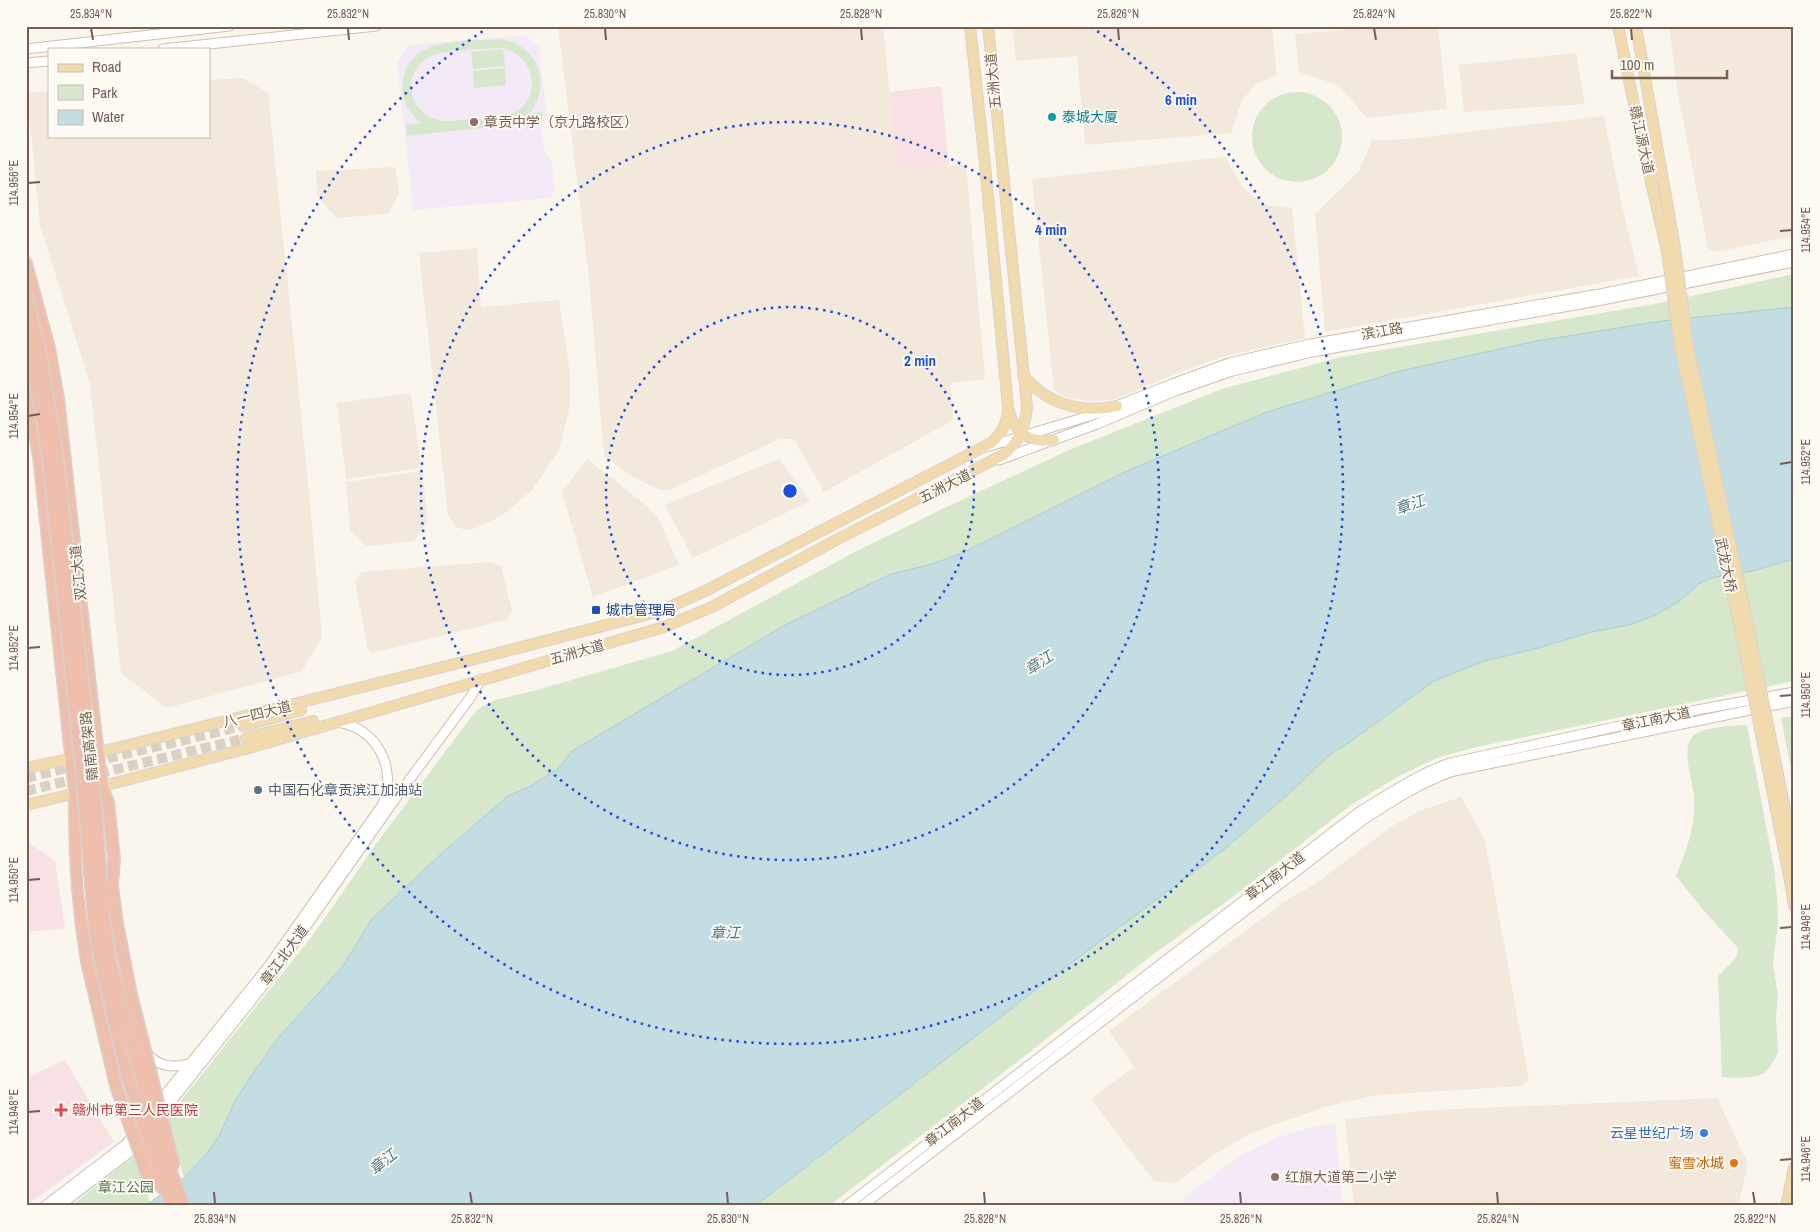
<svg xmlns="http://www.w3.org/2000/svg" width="1820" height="1232" font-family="'Archivo Narrow','Noto Sans SC',sans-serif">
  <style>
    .residential { fill: #f2e8dc }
    .education { fill: #f3e9f7 }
    .medical { fill: #f7e1e3 }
    .green { fill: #d6e7cc; fill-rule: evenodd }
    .water { fill: #c3dde3; stroke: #aacbd3 }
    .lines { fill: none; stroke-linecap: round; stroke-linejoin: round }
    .primary-tunnel { stroke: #d9d0c6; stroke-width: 10; stroke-dasharray: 10 5; stroke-linecap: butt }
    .secondary-casing { stroke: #cebfb1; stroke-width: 11 }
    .primary-casing { stroke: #d8d2cf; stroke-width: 12 }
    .highway-casing { stroke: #d8d2cf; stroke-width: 14 }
    .secondary { stroke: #fff; stroke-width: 9 }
    .primary { stroke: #f1daae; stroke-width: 10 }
    .highway { stroke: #edbfac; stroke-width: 11 }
    .primary-bridge-casing { stroke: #d8d2cf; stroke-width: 12; stroke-linecap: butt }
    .highway-bridge-casing { stroke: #d8d2cf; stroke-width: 14; stroke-linecap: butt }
    .primary-bridge { stroke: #f1daae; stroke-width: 10 }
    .highway-bridge { stroke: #edbfac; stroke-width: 11 }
    .ticks { fill: none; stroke: #745f52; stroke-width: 2 }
    .ring { fill: none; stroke: #1d4ed8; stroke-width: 2.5; stroke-dasharray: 2.5 5 }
    .culture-dot { fill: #0f9aa8; stroke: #fdfaf3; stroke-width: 2 }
    .education-dot { fill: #8d6e63; stroke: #fdfaf3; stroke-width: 2 }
    .transit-dot { fill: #1a4fb4; stroke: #fdfaf3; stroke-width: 2 }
    .service-dot { fill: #5c6f8a; stroke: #fdfaf3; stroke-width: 2 }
    .health-dot { fill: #e0444e; stroke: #fdfaf3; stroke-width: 2 }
    .shop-dot { fill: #3f7fe0; stroke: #fdfaf3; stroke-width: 2 }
    .food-dot { fill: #e8710a; stroke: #fdfaf3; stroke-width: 2 }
    .labels { text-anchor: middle; stroke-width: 4; stroke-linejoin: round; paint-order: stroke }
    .street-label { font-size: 14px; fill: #745f52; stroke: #fdfaf3 }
    .culture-label { font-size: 14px; fill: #0d838f; stroke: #fdfaf3; text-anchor: start }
    .education-label { font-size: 14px; fill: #785e54; stroke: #fdfaf3; text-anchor: start }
    .transit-label { font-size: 14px; fill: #164399; stroke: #fdfaf3; text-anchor: start }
    .service-label { font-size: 14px; fill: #4e5e75; stroke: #fdfaf3; text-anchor: start }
    .health-label { font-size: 14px; fill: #be3a42; stroke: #fdfaf3; text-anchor: start }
    .shop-label { font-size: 14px; fill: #366cbe; stroke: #fdfaf3; text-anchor: end }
    .food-label { font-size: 14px; fill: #c56008; stroke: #fdfaf3; text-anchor: end }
    .park-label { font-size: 14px; fill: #56784b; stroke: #fdfaf3 }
    .water-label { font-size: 15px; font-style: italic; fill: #4d7984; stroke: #fdfaf3 }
    .centre { fill: #1d4ed8; stroke: #fdfaf3; stroke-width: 2.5 }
    .ring-label { font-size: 15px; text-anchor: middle; font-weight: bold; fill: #1d4ed8; stroke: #fdfaf3; stroke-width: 4; stroke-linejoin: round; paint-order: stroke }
    .neatline { fill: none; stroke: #745f52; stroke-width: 2 }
    .ticks-label { font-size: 12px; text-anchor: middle; fill: #745f52 }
  </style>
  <rect width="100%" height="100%" fill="#fbf6ed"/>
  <path class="residential" d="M558,26h325l14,146 69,-8 19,215 -34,4 2,37 -129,72 -30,-53h-14l-111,51h-9l-27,-13 -29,-21 -15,-177z
    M1012,26h260l5,49 -20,8 -15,17 -11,33 -146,12 -8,-89 -61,5z
    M1386,26h52l9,83 -80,9 -29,-33 -39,-13 -4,-38z
    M1669,26h125v210l-79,16 -7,-4 -30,-153z
    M1576,53l9,51 -121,8 -5,-47z
    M243,78l25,15 40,388 14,156 -20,34 -135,37 -46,-35 -31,-289 -50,-159 -13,-132 22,-2v45h160v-56z
    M1604,116l16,81 19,79 -314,56 -10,-118 44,-43 13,-31 35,-1z
    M1225,157l18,31 22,17 27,3 13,130 -80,18 -51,18 -60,26 -27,1 -22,-4 -11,-7 -22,-211z
    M395,167l4,26 -11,21 -52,4 -19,-23 -1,-24z
    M477,248l4,59 78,-7 11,73v32l-11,45 -27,40 -29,25 -27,13 -10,2 -10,-3 -8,-12 -29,-262z
    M411,393l10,75 -75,11 -9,-76z
    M587,459l60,47 11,12 21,47 -86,32 -31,-105z
    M779,459l31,42 -117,57 -28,-53z
    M422,471l6,51 -14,19 -47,5 -17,-16 -4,-48z
    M487,562l14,4 11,45 -6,9 -134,33 -5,-6 -12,-67 7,-8z
    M1461,797l24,43 44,240 -7,6 -129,8 -22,2 -46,11 -74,26 -37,22 -39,28 -21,-2 -63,-82 43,-32 -25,-36 181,-133 25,-14 77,-58 30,-16z
    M1717,1098l31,66 -10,42h-384l-9,-87 88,-9z"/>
  <path class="education" d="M525,35l14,12 8,70 -6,11 4,25 6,7 4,30 -5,8 -137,12 -16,-149 12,-16z
    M1335,1123l8,83h-161l2,-8 54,-41 40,-20 28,-8z"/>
  <path class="medical" d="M941,86l8,80 -52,6 -8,-80z
    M26,840l29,21 10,67 -37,4 -2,-20z
    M65,1060l49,82 -88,64v-128z"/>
  <path class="green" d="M502,39c36,7 50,44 28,74l12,-1 1,9 -136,15 -1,-11 15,-2c-12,-10 -20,-23 -18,-40 4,-48 64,-41 99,-44zM502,48c33,7 42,50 11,65 -14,7 -48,6 -64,8 -36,2 -52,-43 -22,-63 13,-9 58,-9 75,-10z
    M503,49l2,17 -32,3 -2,-17z
    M505,68l1,17 -32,3 -1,-17z
    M1252 137a45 45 0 1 1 90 0a45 45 0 1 1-90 0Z
    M1794,274v33l-132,14 -126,20 -136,30 -133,41 -142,60 -163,81 -30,11 -41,10 -106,51 -213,126 -13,17 -28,18 -23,10 -67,58 -70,66 -28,46 -64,71 -24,33 -20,31 -15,33 -11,17 -25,27 -17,-60 146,-183 63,-91 93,-124 9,-11 14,-8 45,-11 135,-39 177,-96 89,-44 131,-61 153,-61 119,-32 319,-54z
    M1794,559v122l-317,66 -38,10 -40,19 -48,29 -117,91 -83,60 -125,99 -197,151h-74l300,-231 172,-128 66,-57 34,-33 24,-16 83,-60 47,-19 57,-14 53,-16 38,-7 27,-10 21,-13 23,-19 15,-6 37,-6z
    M1794,716v69l-13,-67z
    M1747,725l27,143 3,29 1,26 -5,40 5,34 -2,20 2,35 -4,9 -9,12 -12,4 -18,1 -13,-1 -4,-101 18,-18 2,-10 -34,-37 -28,-35c11,-27 22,-56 17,-86 -2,-14 -12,-45 1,-55 12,-9 39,-9 53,-10z
    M136,1155l14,48 -5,3h-74z"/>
  <path class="water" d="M1794,307v252l-42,12 -37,6 -15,6 -22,19 -22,13 -27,10 -38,7 -53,16 -57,14 -47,19 -83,60 -24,16 -34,33 -66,57 -172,128 -300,231h-610l39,-28 25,-27 11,-17 15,-33 20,-31 24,-33 64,-71 28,-46 70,-66 67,-58 23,-10 28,-18 13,-17 213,-126 106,-51 41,-10 30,-11 163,-81 142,-60 133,-41 136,-30 126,-20z"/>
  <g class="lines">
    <path class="primary-tunnel" d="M93,762l150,-36
      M26,778l53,-13
      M26,791l220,-53"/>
    <g class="secondary-casing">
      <path id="secondary" d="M26,49l203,-23
        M163,49l213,-23
        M26,63l23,-2
        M986,447l110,-33 76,-30 57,-21 81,-19 290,-50 194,-40
        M999,460l98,-36 78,-33 57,-20 80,-19 285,-51 197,-39
        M78,847l5,12 5,59
        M107,893l10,65 10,40
        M99,982l24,102 15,48
        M147,1053c11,14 25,15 41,11
        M156,1106l112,-139 115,-163c14,-37 -6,-76 -46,-82
        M158,1118l116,-146 119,-170 77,-104 11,-19
        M45,1206l81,-62 19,-24
        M59,1206l71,-54 9,-10
        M846,1206l513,-394c30,-18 59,-38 91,-49l220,-48 124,-23
        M862,1206l501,-386c29,-19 58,-38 91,-49l340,-70"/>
    </g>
    <g class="primary-casing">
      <path id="primary" d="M1618,26l22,108 27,118
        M1636,26l39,222
        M1023,375c24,29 58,39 94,31
        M1009,411c5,22 23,33 45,29
        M243,726l58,-16
        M246,738l67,-17
        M92,754l395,-98 174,-45 46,-21 284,-147c12,-10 17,-21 17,-36l-23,-242 -15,-139
        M26,768l52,-11
        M95,788l154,-40 415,-121 48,-20 126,-68 167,-85c14,-13 21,-28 22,-48l-39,-380
        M26,805l55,-13
        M1789,876l5,30
        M1786,1206l8,-39"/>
    </g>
    <g class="highway-casing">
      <path id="highway" d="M26,263l23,85 9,50 34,305 10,84 6,15 6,57 -2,26
        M26,382l13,75 36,336c-1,57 3,114 12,169
        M178,1189l6,17
        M168,1194l4,12"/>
    </g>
    <use href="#secondary" class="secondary"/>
    <use href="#primary" class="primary"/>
    <use href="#highway" class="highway"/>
    <g class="primary-bridge-casing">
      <path id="primary-bridge" d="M1675,248l13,98 59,275 47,232
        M1667,252l13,95 59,276 50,253"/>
    </g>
    <g class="highway-bridge-casing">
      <path id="highway-bridge" d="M26,295l14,55 17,104 35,309 12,156 6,41 29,112 23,78 16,39
        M26,337l13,64 9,55 33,308 13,158 6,39 27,114 25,78 16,41
        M112,885l5,38 14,71 43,172
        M87,962l29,124 31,88 19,17"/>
    </g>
    <use href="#primary-bridge" class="primary-bridge"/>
    <use href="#highway-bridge" class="highway-bridge"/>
  </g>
  <path class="ticks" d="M91,28l2,12M348,28l1,12M605,28l1,12M861,28l1,12M1118,28l1,12M1374,28l2,12M1631,28l1,12M28,183l12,-1M1780,231l12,-1M28,416l12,-2M1780,464l12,-2M28,648l12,-1M1780,696l12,-1M28,880l12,-1M1780,928l12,-1M28,1112l12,-1M1780,1160l12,-1M214,1192l1,12M470,1192l2,12M727,1192l1,12M984,1192l1,12M1240,1192l1,12M1497,1192l1,12M1753,1192l2,12"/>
  <g class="ring">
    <circle cx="790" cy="491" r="184"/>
    <circle cx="790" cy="491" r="369"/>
    <path d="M1091 27A553 553 0 1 1 489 27"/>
  </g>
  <circle class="culture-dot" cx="1052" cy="117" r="5"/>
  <g class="education-dot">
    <circle cx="474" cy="122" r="5"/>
    <circle cx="1275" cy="1177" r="5"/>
  </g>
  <rect class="transit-dot" x="591" y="605" width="10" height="10" rx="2.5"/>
  <circle class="service-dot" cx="258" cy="790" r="5"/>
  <path class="health-dot" d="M58.5 1102.5h5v5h5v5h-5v5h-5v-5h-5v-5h5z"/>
  <circle class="shop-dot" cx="1704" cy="1133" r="5"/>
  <circle class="food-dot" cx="1734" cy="1163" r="5"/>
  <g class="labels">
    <g class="street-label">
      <text transform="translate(993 81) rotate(-95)" y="5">五洲大道</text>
      <text transform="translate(1642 140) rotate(78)" y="5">赣江源大道</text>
      <text transform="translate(1382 331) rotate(-10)" y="5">滨江路</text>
      <text transform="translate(945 486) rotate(-27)" y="5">五洲大道</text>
      <text transform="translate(1726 565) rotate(78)" y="5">武龙大桥</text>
      <text transform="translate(78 573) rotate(-96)" y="5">双江大道</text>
      <text transform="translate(577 652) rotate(-16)" y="5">五洲大道</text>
      <text transform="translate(257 714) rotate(-14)" y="5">八一四大道</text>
      <text transform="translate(1656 719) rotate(-12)" y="5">章江南大道</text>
      <text transform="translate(89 746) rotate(-96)" y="5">赣南高架路</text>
      <text transform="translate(1275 876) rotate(-37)" y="5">章江南大道</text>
      <text transform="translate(284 955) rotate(-54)" y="5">章江北大道</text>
      <text transform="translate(954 1122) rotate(-38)" y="5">章江南大道</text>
    </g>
    <g class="culture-label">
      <text x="1062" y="122">泰城大厦</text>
    </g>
    <g class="education-label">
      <text x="484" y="127">章贡中学（京九路校区）</text>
      <text x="1285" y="1182">红旗大道第二小学</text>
    </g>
    <g class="transit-label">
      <text x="606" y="615">城市管理局</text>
    </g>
    <g class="service-label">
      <text x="268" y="795">中国石化章贡滨江加油站</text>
    </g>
    <g class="health-label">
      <text x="72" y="1115">赣州市第三人民医院</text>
    </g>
    <g class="shop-label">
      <text x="1694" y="1138">云星世纪广场</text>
    </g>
    <g class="food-label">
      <text x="1724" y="1168">蜜雪冰城</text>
    </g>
    <g class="park-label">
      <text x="126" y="1192">章江公园</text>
    </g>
    <g class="water-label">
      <text transform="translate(1410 505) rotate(-20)" y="5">章江</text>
      <text transform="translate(1039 663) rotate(-33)" y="5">章江</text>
      <text x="725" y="938">章江</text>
      <text transform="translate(383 1162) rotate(-39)" y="5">章江</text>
    </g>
  </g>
  <circle cx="790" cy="491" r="8" class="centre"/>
  <g class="ring-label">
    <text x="1181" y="105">6 min</text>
    <text x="1051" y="235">4 min</text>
    <text x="920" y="366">2 min</text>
  </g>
  <rect width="1820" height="1232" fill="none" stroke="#fdfaf3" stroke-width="55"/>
  <rect x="48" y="48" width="162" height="90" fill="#fdfaf3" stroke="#c6bcb3"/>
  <rect x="58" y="64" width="25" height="8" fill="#f1daae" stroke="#c6bcb3"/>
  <text x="92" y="72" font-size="15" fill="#745f52">Road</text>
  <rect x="58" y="85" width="25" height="15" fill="#d6e7cc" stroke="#c6bcb3"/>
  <text x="92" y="98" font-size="15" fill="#745f52">Park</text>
  <rect x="58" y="110" width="25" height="15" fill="#c3dde3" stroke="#c6bcb3"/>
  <text x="92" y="122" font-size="15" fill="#745f52">Water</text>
  <path d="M1612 70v8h115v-8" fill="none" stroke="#745f52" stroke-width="2.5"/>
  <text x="1620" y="70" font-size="15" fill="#745f52" stroke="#fdfaf3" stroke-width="4" paint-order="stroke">100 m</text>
  <rect x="28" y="28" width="1764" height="1176" class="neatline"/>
  <g class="ticks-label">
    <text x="91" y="18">25.834°N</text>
    <text x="348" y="18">25.832°N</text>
    <text x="605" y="18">25.830°N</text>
    <text x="861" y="18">25.828°N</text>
    <text x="1118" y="18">25.826°N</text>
    <text x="1374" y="18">25.824°N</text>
    <text x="1631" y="18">25.822°N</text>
    <text transform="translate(14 183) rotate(-90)" y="4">114.956°E</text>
    <text transform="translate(1806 230) rotate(-90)" y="4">114.954°E</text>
    <text transform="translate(14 416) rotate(-90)" y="4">114.954°E</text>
    <text transform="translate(1806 462) rotate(-90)" y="4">114.952°E</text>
    <text transform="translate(14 648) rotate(-90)" y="4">114.952°E</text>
    <text transform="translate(1806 695) rotate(-90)" y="4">114.950°E</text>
    <text transform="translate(14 880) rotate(-90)" y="4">114.950°E</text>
    <text transform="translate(1806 927) rotate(-90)" y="4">114.948°E</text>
    <text transform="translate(14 1112) rotate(-90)" y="4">114.948°E</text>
    <text transform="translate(1806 1159) rotate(-90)" y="4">114.946°E</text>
    <text x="215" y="1223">25.834°N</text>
    <text x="472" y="1223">25.832°N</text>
    <text x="728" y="1223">25.830°N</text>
    <text x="985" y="1223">25.828°N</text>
    <text x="1241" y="1223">25.826°N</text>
    <text x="1498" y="1223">25.824°N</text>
    <text x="1755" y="1223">25.822°N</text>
  </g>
</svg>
